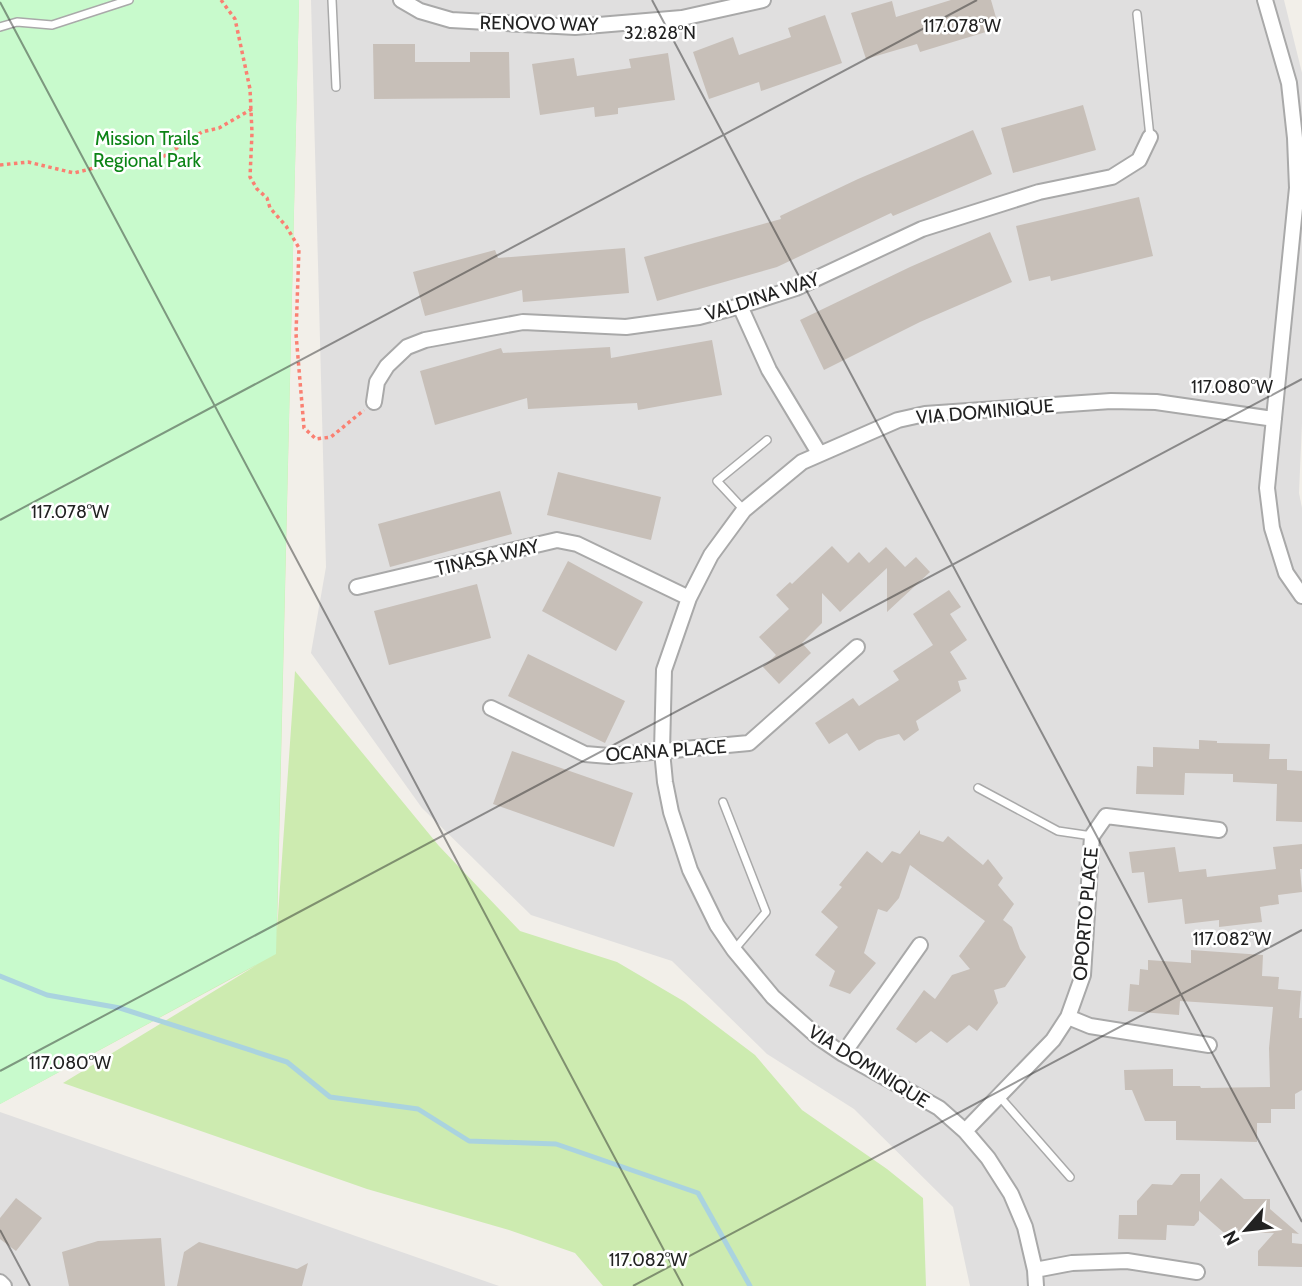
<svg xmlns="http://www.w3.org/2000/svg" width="1302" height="1286" font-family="Cabin,sans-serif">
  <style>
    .residential { fill: #e0dfdf }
    .grass { fill: #cdebb0 }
    .park { fill: #c8facc }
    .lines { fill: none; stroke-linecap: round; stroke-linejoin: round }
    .stream { stroke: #aad3df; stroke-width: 5 }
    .building { fill: #c7bfb8 }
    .service-casing { stroke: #a9a9a9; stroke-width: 10 }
    .minor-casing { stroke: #a9a9a9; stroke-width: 18 }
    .path { stroke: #fa8072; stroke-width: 3.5; stroke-dasharray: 3.5 3.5; stroke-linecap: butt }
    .service { stroke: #fff; stroke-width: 7 }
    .minor { stroke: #fff; stroke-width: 14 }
    .ticks { fill: none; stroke: #222; stroke-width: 2; stroke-opacity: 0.45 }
    .labels { text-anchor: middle; stroke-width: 5; stroke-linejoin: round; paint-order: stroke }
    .street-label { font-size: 19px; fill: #222; stroke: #fff }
    .park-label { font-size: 19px; fill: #0c8416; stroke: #fff }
    .ticks-label { font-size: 18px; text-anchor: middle; fill: #222; stroke: #fff; stroke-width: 5; stroke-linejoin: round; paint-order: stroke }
  </style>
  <rect width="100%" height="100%" fill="#f2efe9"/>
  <path class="residential" d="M311,0h973l18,73v350l-3,70 3,15v778h-332l-17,-79 -99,-98 -87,-55 -95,-93 -141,-46 -109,-107 -111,-155 15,-86z
    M0,1112l499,174h-499z"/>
  <path class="grass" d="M0,0h299l-22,930 18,-259 144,175 81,85 97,31 68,40 70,53 47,55 85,59 36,29 3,88h-323l-28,-33 -66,-23 -142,-41 -304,-106 194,-118 -257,139z"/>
  <path class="park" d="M0,0h299l-23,954 -276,150z"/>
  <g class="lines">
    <path class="stream" d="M0,976l47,19 73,13 167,54 43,35 88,12 51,32 87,3 142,49 52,93"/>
  </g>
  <path class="building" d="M951,0h40l8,28 -79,24 -3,-8 -51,15 -15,-46 41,-12 4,16z
    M825,15l17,48 -81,28 -2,-9 -50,17 -16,-47 40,-15 6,18 52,-18 -3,-9z
    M373,44h42v18h55v-10h39l1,46 -136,1z
    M668,53l7,47 -57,8v6l-23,3 -1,-10 -54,8 -8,-51 42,-6 3,18 54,-8 -2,-9z
    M1083,105l13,45 -83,23 -12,-45z
    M973,130l19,44 -99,42 -2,-3 -114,54 -120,34 -13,-44 137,-38 -1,-3 78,-37z
    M1139,197l14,59 -102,25 -1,-5 -21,5 -13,-55z
    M990,232l22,50 -92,40 -96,48 -24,-50 110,-53z
    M625,248l4,45 -106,9 -1,-12 -97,26 -12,-44 82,-22 3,8z
    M712,340l10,55 -84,15 -1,-7 -109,6 -1,-11 -92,27 -15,-54 81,-23 2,5 107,-6 1,11z
    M558,472l103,25 -10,43 -104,-25z
    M500,491l12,43 -122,33 -12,-43z
    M832,546l16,17 11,-11 10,11 17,-16 19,20 11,-10 14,15 -43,40v-44l-47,44 -18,-19v30l-20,20 9,10 -32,31 -16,-17 13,-12 -17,-18 30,-28 -13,-14 14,-13 2,2z
    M568,561l75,41 -27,49 -74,-40z
    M477,584l14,54 -102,27 -15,-54z
    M949,590l12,17 -11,7 17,26 -17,12 17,27 -9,2 3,10 -45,30 3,9 -15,11 -5,-7 -22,6 -18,11 -12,-18 -18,11 -14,-21 38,-25 6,8 40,-26 -6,-9 40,-26 -20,-31z
    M528,654l97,47 -20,42 -97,-47z
    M1199,740l18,1v2l53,1 -1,15h18v11l15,1v51l-26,-1 1,-37 -44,-2v-8l-48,-1 -1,22 -48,-1 1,-28 16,1v-20l46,2z
    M512,751l121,42 -19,54 -121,-43z
    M920,830v4l23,8 5,-6 35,29 5,-6 15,19 -5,7 16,19 -11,16 9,7 8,22 6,8 -21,30 -11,3 4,13 -21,28 -8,-6 -22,18 -16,-12 -15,12 -20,-14 28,-39 11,9 17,-24 18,-6 -11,-13 26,-35 -75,-56 -11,33 -12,14 -9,-3 -14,44 12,10 -26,31 -21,-8 6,-15 -20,-16 23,-28 -17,-15 21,-25 -3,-2 28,-34 15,12 10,-12 8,3z
    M1302,844v25h-2l2,23 -24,3 1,9 -19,3 2,15 -43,5v-7l-34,4 -3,-25 -34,4 -4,-31 -12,1 -3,-21 46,-5 4,25 27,-3 1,8 69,-8 -3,-22z
    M1191,950l72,5 -1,21 17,1 -1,12 23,2 -2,27h3v72l-7,4v15h-24v14h-14v19l-81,-2v-19h-31l-13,-31h-7l-1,-20 49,-1v17h27l1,2 69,-1 -1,-39 4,-41 -93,-6 -1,14 -51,-4 2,-27 9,1 1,-16 8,1v-10l43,3z
    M1181,1174h19v28l21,-24 23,21h26v10l29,25 -7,-1v10l10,1v23l-44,-1v-15l16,-18 -51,-1 -24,-21v9l-5,6 -27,-1 -1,15 -48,-1 1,-24h18v-14l15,-17 20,1z
    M16,1198l26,20 -26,33 -16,-12v-21z
    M161,1238l4,48h-96l-7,-34 36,-11z
    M199,1242l98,27 11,-6 -6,23h-125l7,-34z"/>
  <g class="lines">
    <g class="service-casing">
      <path id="service" d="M332,0l4,87
        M1137,14l13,123
        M0,27l17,-5 35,3 77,-25
        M744,510l-27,-29 50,-41
        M978,788l80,43 34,5
        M723,802l43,110 -32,38
        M999,1096l71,81"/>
    </g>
    <g class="minor-casing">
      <path id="minor" d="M401,0l19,11 31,9 124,7 107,-9 81,-18
        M1265,0l24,83 6,55 2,50 -30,300 5,40 14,45 16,23
        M740,306l29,64 50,83
        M374,402l3,-20 10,-16 20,-19 18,-7 98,-18 103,5 73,-10 41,-11 56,-18 126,-59 117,-37 73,-15 27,-17 11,-23
        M357,587l200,-47 20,4 112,54
        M491,708l94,46 24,2 140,-13 108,-96
        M1068,1017l22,9 119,19
        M843,1054l77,-109
        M965,1131l88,-91 15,-23 15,-42 9,-139 14,-20 113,14
        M1035,1270l37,-7 55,-2 70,11
        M0,1282l4,4
        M1036,1286l-1,-16 -10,-43 -14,-33 -23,-36 -23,-27 -26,-23 -96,-54 -25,-17 -45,-40 -39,-47 -17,-25 -27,-55 -19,-58 -6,-30 -3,-31 2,-81 25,-72 22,-43 33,-45 58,-48 96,-42 27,-6 186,-13 45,1 118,17"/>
    </g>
    <path class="path" d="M221,0l14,19 15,70 2,44 -2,44 7,12 10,9 3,10 16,18 13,22 -3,86 8,94 12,11 15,-2 33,-27
      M0,165l28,-3 46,11 32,-8h44l52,-33 17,-4 33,-19"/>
    <use href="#service" class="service"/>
    <use href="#minor" class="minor"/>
  </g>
  <path class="ticks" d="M652,0l650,1222M0,2l683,1284M0,520l977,-520M0,1071l1302,-692M0,1230l30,56M633,1286l669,-356"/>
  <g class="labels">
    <g class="street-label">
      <text transform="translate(539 23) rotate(1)" y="7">RENOVO WAY</text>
      <text transform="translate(762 296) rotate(-18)" y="7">VALDINA WAY</text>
      <text transform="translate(985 411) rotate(-5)" y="7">VIA DOMINIQUE</text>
      <text transform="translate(487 557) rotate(-13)" y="7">TINASA WAY</text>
      <text transform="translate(666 750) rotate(-4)" y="7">OCANA PLACE</text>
      <text transform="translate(1085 914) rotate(-85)" y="7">OPORTO PLACE</text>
      <text transform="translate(869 1066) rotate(32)" y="7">VIA DOMINIQUE</text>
    </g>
    <g class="park-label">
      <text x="147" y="145">Mission Trails<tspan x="147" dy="22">Regional Park</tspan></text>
    </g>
  </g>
  <g class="ticks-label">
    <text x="962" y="32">117.078°W</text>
    <text x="660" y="39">32.828°N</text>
    <text x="1232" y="393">117.080°W</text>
    <text x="70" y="518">117.078°W</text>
    <text x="1232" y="945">117.082°W</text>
    <text x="70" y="1069">117.080°W</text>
    <text x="648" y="1266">117.082°W</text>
  </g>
  <g transform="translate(1246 1230) rotate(242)" stroke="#ffffff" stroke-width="5" paint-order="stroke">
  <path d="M0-5L12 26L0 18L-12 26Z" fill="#222222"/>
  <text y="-10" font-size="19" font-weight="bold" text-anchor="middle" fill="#222222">N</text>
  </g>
</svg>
